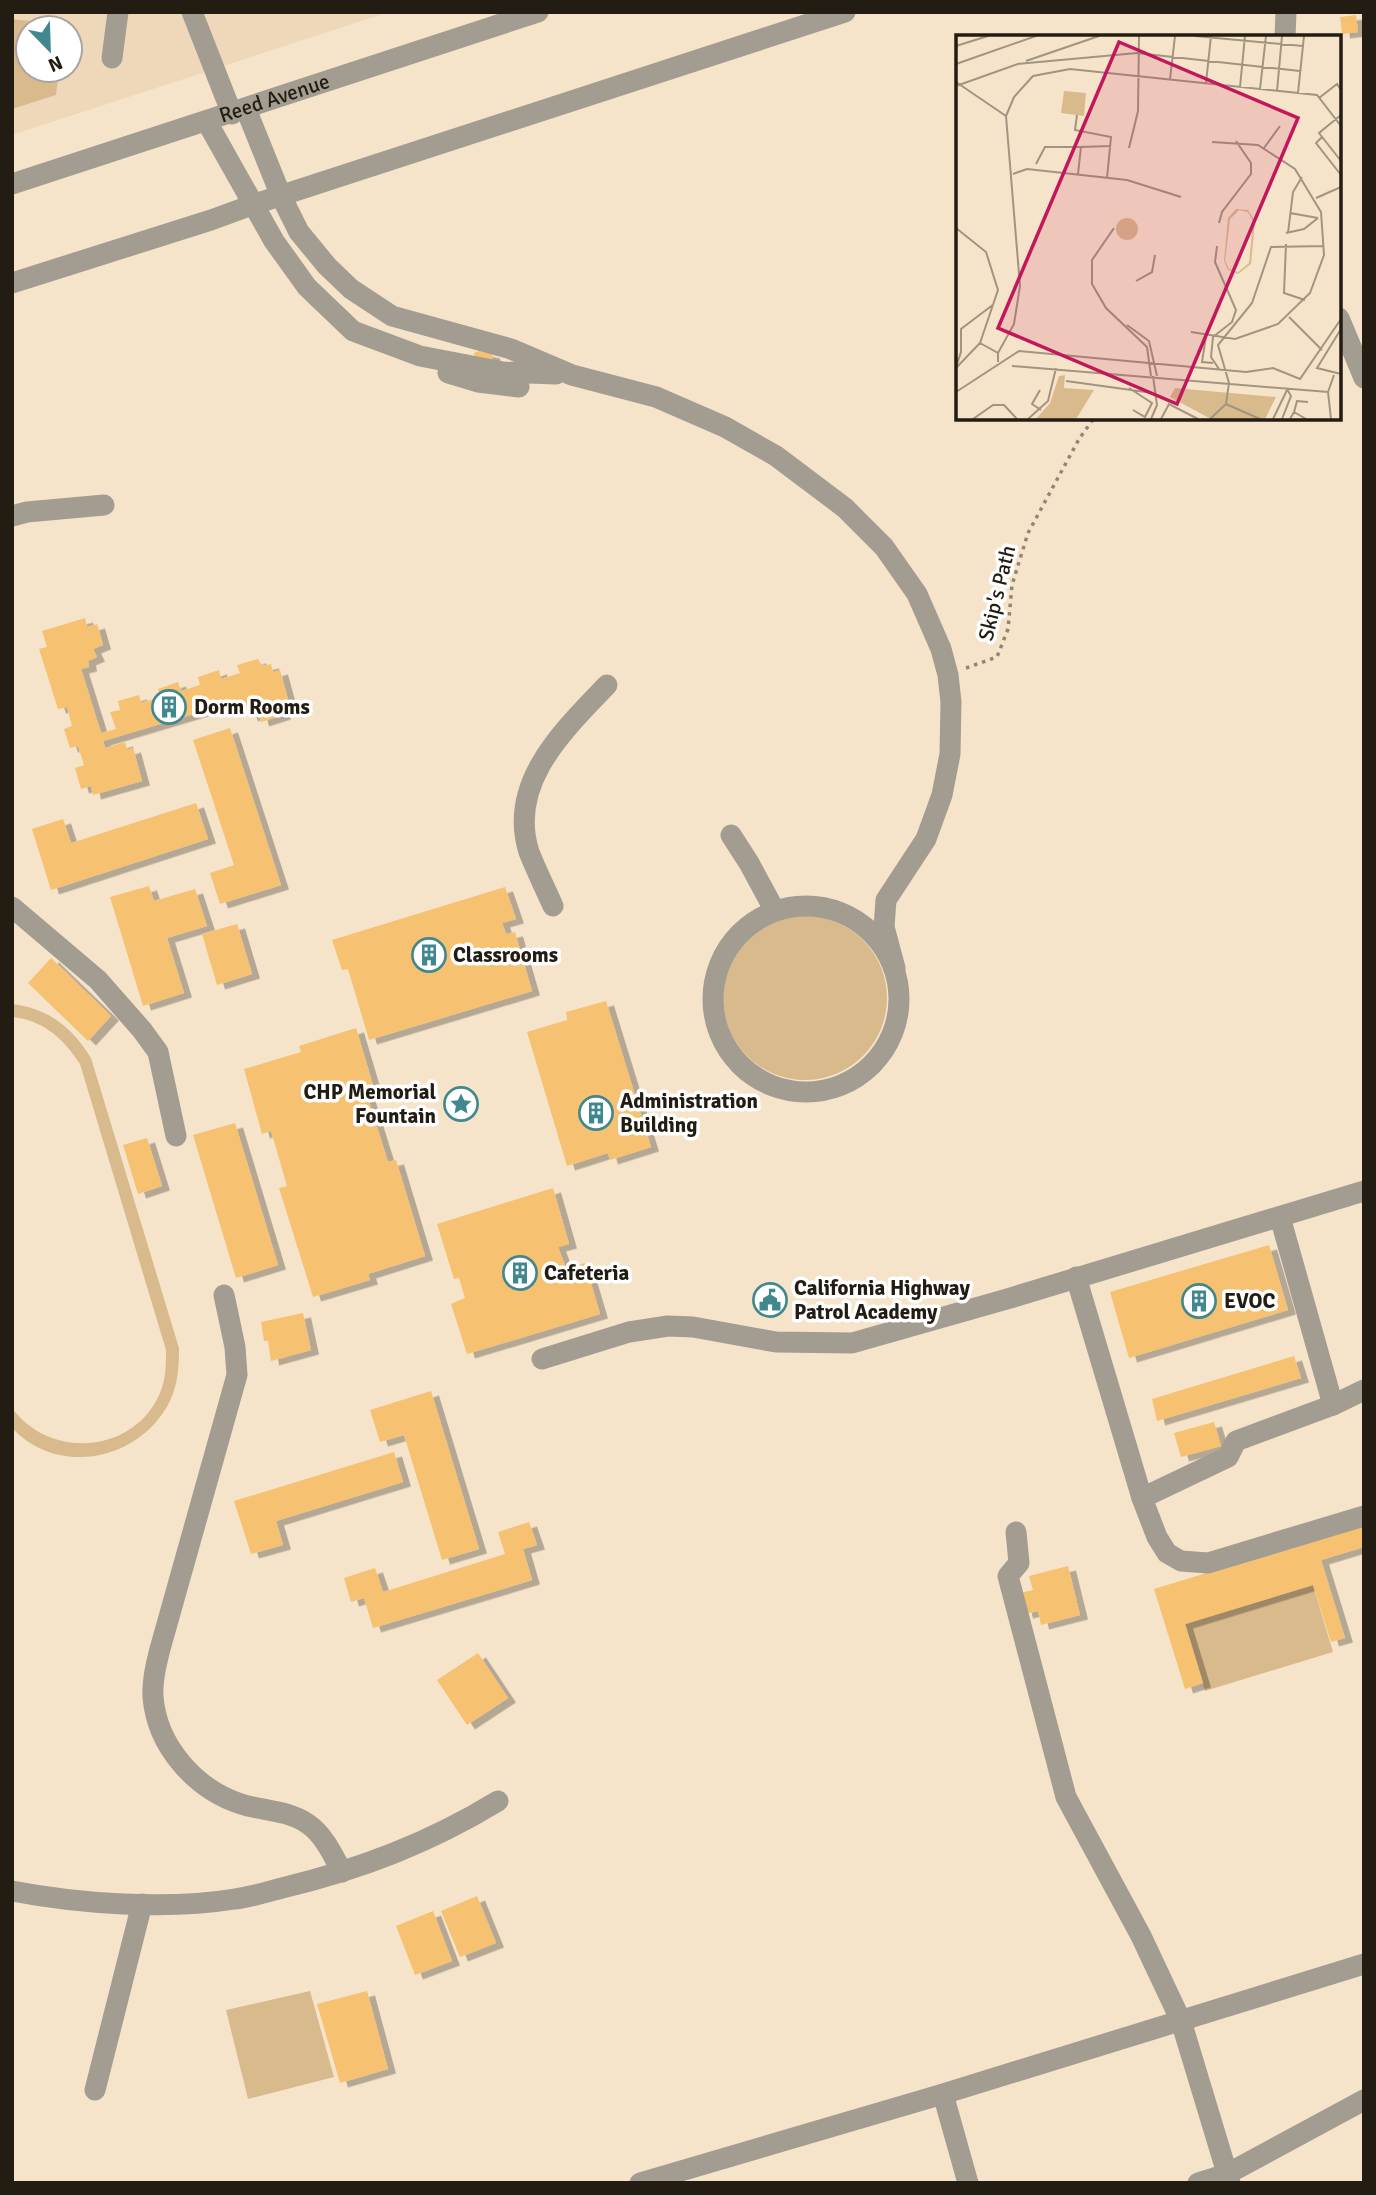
<svg xmlns="http://www.w3.org/2000/svg" width="1376" height="2195" font-family="Signika,sans-serif">
  <style>
    .built { fill: #efd8b9; fill-rule: evenodd }
    .green { fill: #d9ba8d }
    .building { fill: #f6c171; filter: url(#shadow) }
    .lines { fill: none; stroke-linecap: round; stroke-linejoin: round }
    .path { stroke: #928673; stroke-width: 3.5; stroke-dasharray: 3.5 5; stroke-linecap: butt }
    .minor { stroke: #a39c91; stroke-width: 21 }
    .labels { text-anchor: middle; stroke-width: 7; stroke-linejoin: round; paint-order: stroke }
    .street-label { font-size: 21px; fill: #221c12; stroke: #fff }
    .poi-label { font-size: 21px; font-weight: bold; fill: #221c12; stroke: #fff; text-anchor: start }
    .inset-road { fill: none; stroke: #a19480; stroke-width: 2 }
    .view { fill: #c2185b; fill-opacity: 0.15; stroke: #c2185b; stroke-width: 3.5 }
    .inset-edge { fill: none; stroke: #221c12; stroke-width: 3.5 }
  </style>
  <defs>
    <filter id="shadow"><feDropShadow dx="8" dy="4.5" stdDeviation="0" flood-color="#0004"/></filter>
  </defs>
  <rect width="100%" height="100%" fill="#f6e4ca"/>
  <path class="built" d="M12,12h377l-377,123zM28,28h42v42h-42z"/>
  <path class="green" d="M12,19l54,6 -1,3h-37v42h31l-3,25 -44,14z
    M723 998a82 82 0 1 1 164 0a82 82 0 1 1-164 0Z
    M12,1004c36,4 61,24 79,54l88,290c0,19 -1,36 -9,53 -29,59 -111,77 -158,27v-20c38,52 122,46 148,-15 6,-14 6,-28 6,-43l-86,-286c-16,-25 -37,-44 -68,-47z
    M1313,1585l20,67 -128,39 -20,-67z
    M310,1991l24,86 -86,22 -22,-89z"/>
  <path class="building" d="M1356,15l2,17 -16,2 -2,-17z
    M479,351l13,3 1,5 -2,2 -17,-3v-5z
    M85,618l2,9 10,-3 6,21 -10,4 4,8 -9,4 1,6 -8,2 20,64 15,-4 -6,-17 10,-2 -2,-9 21,-6 2,8 20,-6 -3,-8 20,-7 3,9 19,-6 -2,-8 21,-7 2,9 19,-6 -3,-8 21,-6 4,7 9,-2 2,8 7,-2 9,33 -9,3 3,9 -22,7 -2,-8 -9,3 -6,-18 -141,42 2,7 20,-6 2,8 6,-2 9,33 -49,14 -2,-9 -10,3 -6,-21 9,-3 -6,-19 -8,2 -6,-19 8,-3 -5,-19 -9,2 -19,-60 8,-2 -5,-16z
    M230,728l51,157 -61,19 -10,-31 24,-8 -41,-125z
    M196,803l12,36 -157,51 -19,-61 31,-10 8,24z
    M149,886l5,15 41,-12 12,37 -40,12 17,55 -41,13 -33,-109z
    M505,887l11,32 -14,4 4,11 9,-2 17,59 -163,49 -21,-71 -6,1 -10,-30z
    M237,924l15,50 -35,11 -15,-51z
    M51,958l60,58 -23,25 -60,-58z
    M606,1001l45,146 -41,13 -2,-7 -41,13 -40,-134 40,-12 -1,-8z
    M356,1028l19,64 -8,3 21,67 8,-2 29,96 -57,18 2,6 -57,17 -34,-109 8,-2 -16,-55 -9,3 -18,-65 57,-17 -2,-6z
    M235,1123l43,142 -42,13 -43,-143z
    M147,1138l15,48 -24,8 -15,-49z
    M553,1188l16,56 -11,3 8,21 19,-5 15,51 -133,40 -16,-50 14,-6 -6,-20 -5,1 -17,-55z
    M1269,1245l19,65 -159,48 -19,-66z
    M303,1313l8,37 -40,11 -3,-20h-4l-3,-19z
    M1294,1356l7,22 -144,43 -5,-22z
    M431,1391l48,158 -37,11 -38,-125 -24,7 -10,-32z
    M1214,1422l7,24 -40,11 -7,-24z
    M394,1452l9,30 -127,39 7,24 -32,9 -17,-53z
    M529,1522l8,23 -14,4 9,31 -159,48 -9,-30 -13,4 -7,-24 31,-10 8,24 122,-38 -7,-22z
    M1364,1525v22l-43,13 24,78 -14,4 -18,-57 -128,39 18,59 -18,6 -31,-100z
    M1068,1566l12,49 -39,10 -3,-14 -13,3 -5,-21 13,-3 -4,-14z
    M478,1653l30,45 -41,27 -30,-45z
    M477,1896l19,47 -36,14 -19,-46z
    M433,1911l19,50 -37,14 -19,-49z
    M367,1991l21,78 -48,14 -23,-79z"/>
  <g class="lines">
    <path class="path" d="M966,668l31,-11 11,-28 4,-44 16,-52 51,-94 15,-21"/>
    <g class="minor">
      <path d="M192,12l40,102"/>
      <path d="M1285,37l1,-25"/>
      <path d="M112,58l6,-46"/>
      <path d="M246,109l35,87 18,36 28,34 24,23 41,27 119,33 61,26 84,22 69,30 51,29 69,52 39,39 33,47 24,55 7,26 3,27 -1,52 -8,41 -16,44 -40,61 -2,27 11,41"/>
      <path d="M207,122l67,119 33,46 46,44 67,25 83,16 53,2"/>
      <path id="s1" d="M12,184l526,-172"/>
      <path d="M12,283l199,-63 41,-15 593,-193"/>
      <path d="M1339,318l25,60"/>
      <path d="M448,373l30,9 41,5"/>
      <path d="M12,516l15,-4 77,-7"/>
      <path d="M731,835l18,28 26,48"/>
      <circle cx="806" cy="999" r="93"/>
      <path d="M553,906c-8,-18 -17,-36 -24,-54 -22,-69 35,-122 78,-167"/>
      <path d="M12,907l86,73 44,50 16,22 18,84"/>
      <path d="M1076,1277l66,221 15,39 10,16 14,8 27,2 156,-47"/>
      <path d="M224,1295l11,52 2,28 -77,274c-4,16 -8,32 -7,48 4,49 42,92 88,107 22,7 47,6 67,20 16,11 25,31 34,48"/>
      <path d="M542,1359l87,-27 39,-6 25,1 83,15 76,1 155,-44 357,-108"/>
      <path d="M1333,1405l31,-15"/>
      <path d="M1142,1498l86,-41 8,-16 97,-36 -53,-188"/>
      <path d="M1016,1532l3,31 -11,13 58,221 75,139 40,85 49,162"/>
      <path d="M12,1891c68,13 155,19 223,8 16,-2 32,-7 47,-11 79,-19 147,-45 216,-87"/>
      <path d="M95,2090l47,-186"/>
      <path d="M943,2094l25,89"/>
      <path d="M640,2183l303,-89 421,-130"/>
      <path d="M1198,2183l29,-9 137,-74"/>
    </g>
  </g>
  <defs>
    <g id="building-ring" transform="scale(1.75)"><circle r="9.5" fill="#fff" stroke="#40888e" stroke-width="1.5"/><path d="M-4-6H4V6H1V3H-1V6H-4ZM-2.5-4.3h1.7v1.8h-1.7ZM.8-4.3h1.7v1.8H.8ZM-2.5-1h1.7V.8h-1.7ZM.8-1h1.7V.8H.8Z" fill="#40888e"/></g>
    <g id="sight-ring" transform="scale(1.75)"><circle r="9.5" fill="#fff" stroke="#40888e" stroke-width="1.5"/><path d="M0-6L1.8-2.2L6-1.7L2.9 1.2L3.7 5.4L0 3.3L-3.7 5.4L-2.9 1.2L-6-1.7L-1.8-2.2Z" fill="#40888e"/></g>
    <g id="civic-ring" transform="scale(1.75)"><circle r="9.5" fill="#fff" stroke="#40888e" stroke-width="1.5"/><path d="M-.6-6.5H3V-4.5H.6V-3L4-1V1h2V6H-6V1h2V-1L-.6-3ZM-1.2 2.5V6h2.4V2.5Z" fill="#40888e"/></g>
  </defs>
  <g fill-rule="evenodd">
    <use href="#building-ring" x="169" y="707"/>
    <use href="#building-ring" x="429" y="955"/>
    <use href="#sight-ring" x="461" y="1104"/>
    <use href="#building-ring" x="596" y="1113"/>
    <use href="#building-ring" x="520" y="1273"/>
    <use href="#civic-ring" x="770" y="1300"/>
    <use href="#building-ring" x="1199" y="1301"/>
  </g>
  <g class="labels">
    <g class="street-label">
      <text dy="7" stroke="none"><textPath href="#s1" startOffset="276">Reed Avenue</textPath></text>
      <text transform="translate(997 593) rotate(-76)" y="7">Skip's Path</text>
    </g>
    <g class="poi-label">
      <text x="194" y="714">Dorm Rooms</text>
      <text x="453" y="962">Classrooms</text>
      <text x="436" y="1099" text-anchor="end">CHP Memorial<tspan x="436" dy="24">Fountain</tspan></text>
      <text x="620" y="1108">Administration<tspan x="620" dy="24">Building</tspan></text>
      <text x="544" y="1280">Cafeteria</text>
      <text x="794" y="1295">California Highway<tspan x="794" dy="24">Patrol Academy</tspan></text>
      <text x="1224" y="1308">EVOC</text>
    </g>
  </g>
  <g transform="translate(956 35)">
    <rect width="385" height="385" fill="#f6e4ca"/>
    <path d="M108,56l22,2 -2,23 -23,-3zM280,174l12,1 7,11 -4,43 -13,10 -10,-4 -4,-9 4,-43zM283,175l9,2 5,9 -4,42 -11,9 -9,-3 -4,-8 5,-42zM160 194a11 11 0 1 1 22 0a11 11 0 1 1-22 0ZM109,340l-1,13 30,2 -18,29h-40l14,-16 9,-27zM219,353l101,9 -11,22h-54l-41,-22z" fill="#d9ba8d" fill-rule="evenodd"/>
    <path class="inset-road" d="M239,1l108,10M0,11l32,-10M70,26l73,-25M0,29l80,-28M61,29l120,-11 163,18M214,44l5,-43M0,47l50,34M250,48l5,-47M0,51l62,-22M284,52l5,-51M304,54l6,-53M321,56l5,-55M342,58l6,-57M363,63l18,-14 4,6M121,80l-2,15 36,7 -4,41M385,80l-22,18 22,28M366,102l-6,6 25,32M173,113l9,-37 1,-75M308,113l16,-22M80,129l9,-17h36M57,139l14,-5 100,11 54,17M122,139l3,-27 30,-1M360,163l25,-11M334,178l28,5M263,188l3,-11 29,-38v-11l-15,-22M0,193l30,24 12,38 -18,53 -24,25M158,193l-22,32v24l14,24 41,39 4,29M330,198l18,-4 14,-11M332,198l5,-41 9,-15M330,209l-2,49 21,7M261,211l-2,16 21,48 -4,12 -19,15 -2,20 8,12M180,246l16,-9 3,-17M333,282l33,33M171,290l22,16 8,35M385,294l-24,39 24,6M235,297l44,7 43,-15 32,-31 14,-38 -3,-43 -26,-43 -37,-24 -46,-3M250,301l-4,26 11,1M24,308l18,10v9M42,318l16,-29 6,-38 -14,-170 8,-19 19,-21 37,-7 247,26 24,31M56,331l316,26 6,-17M0,332l5,-15v-23l33,-25M110,346l87,12M173,353l23,15 -7,14 -12,-7M84,355l-8,14 9,6M0,357l63,-41 227,21 27,-4 27,11 41,-60M372,357l3,27M270,369l34,15M338,377l3,-11 11,1M17,384l20,-14h11l13,14M72,384l20,-18 8,-33M195,384l6,-14 -4,-29M205,384l8,-15 29,15M254,384l16,-15 3,-21 -11,-38 34,-42 19,-56 53,-1M317,384l14,-29M326,384l9,-23 -4,-7M334,384l4,-7 12,7"/>
    <path class="view" d="M163,7l179,76 -121,286 -179,-76z"/>
    <rect width="385" height="385" class="inset-edge"/>
  </g>
  <rect width="1376" height="2195" fill="none" stroke="#221c12" stroke-width="28"/>
  <g transform="translate(49 49) rotate(157)"><circle r="33" fill="#ffffff" stroke="#a7a4a0" stroke-width="2"/>
  <path d="M0-5L12 26L0 18L-12 26Z" fill="#40888e"/>
  <text y="-10" font-size="19" font-weight="bold" text-anchor="middle" fill="#221c12">N</text>
  </g>
</svg>
